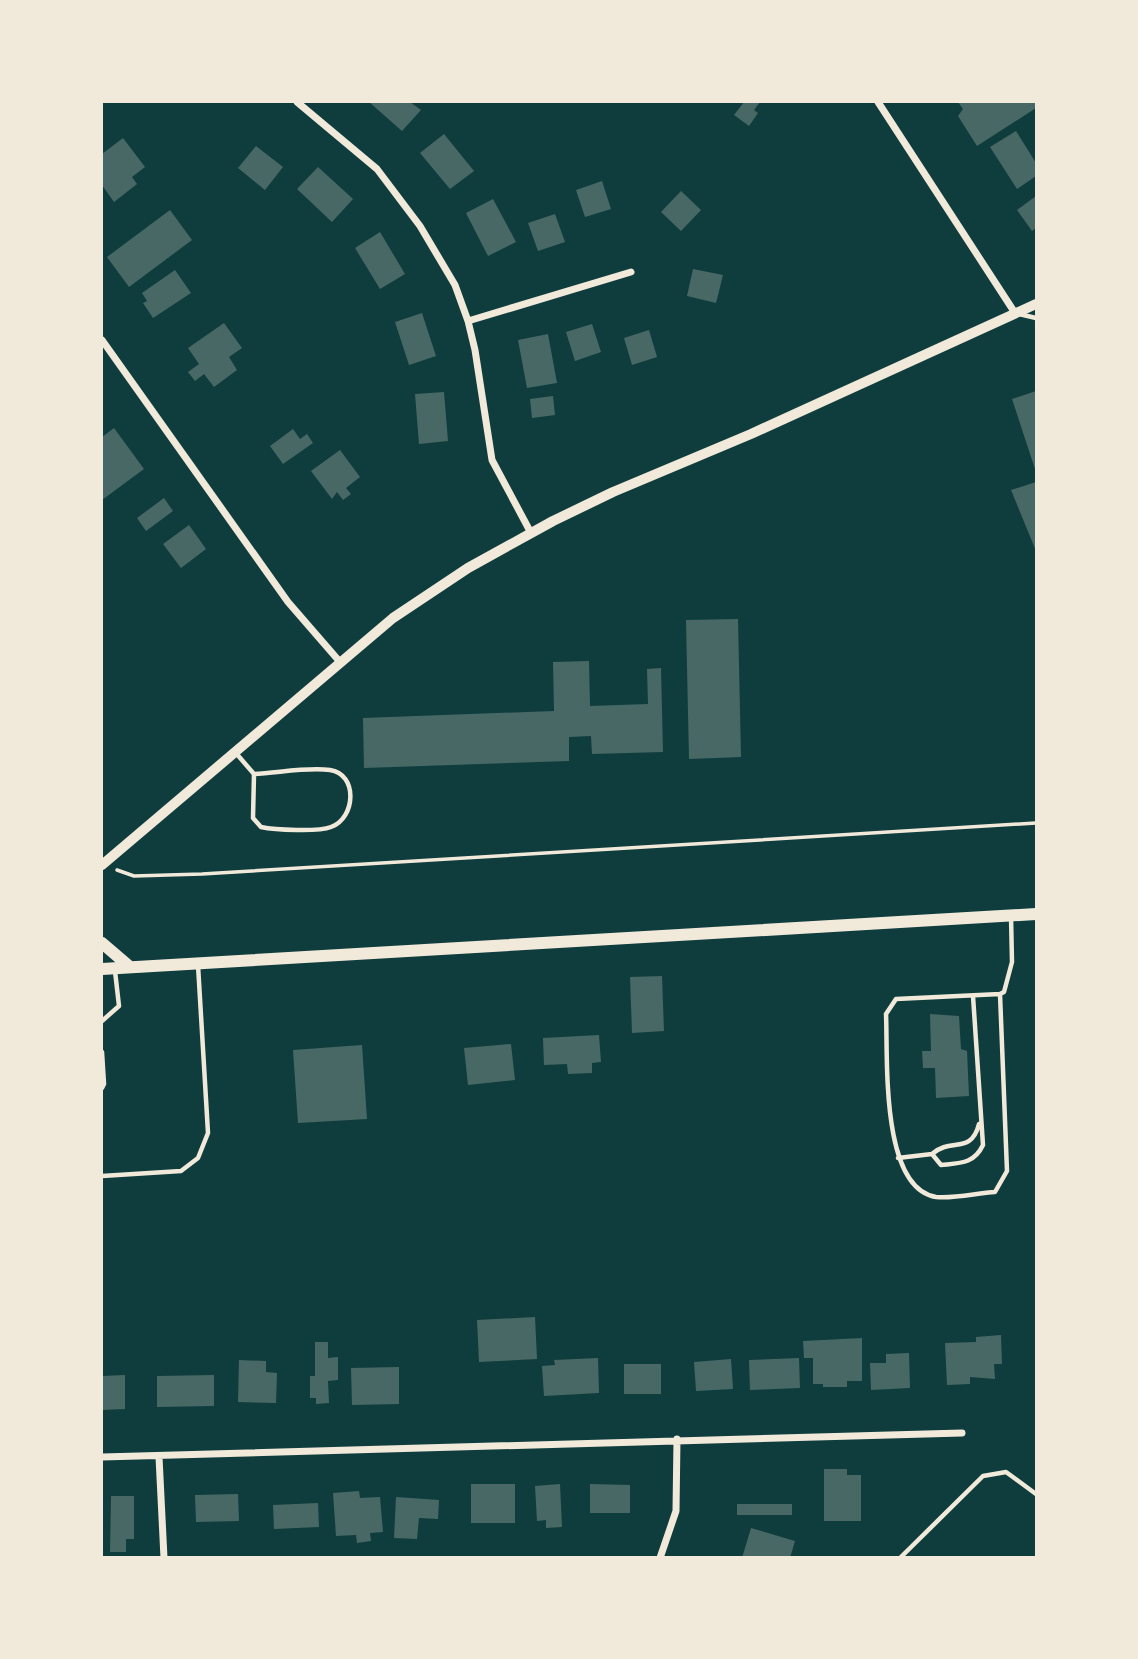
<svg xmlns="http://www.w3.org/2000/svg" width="1138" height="1659" font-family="Manrope,sans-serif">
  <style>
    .building { fill: #486865 }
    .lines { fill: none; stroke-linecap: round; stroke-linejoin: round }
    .path { stroke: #f1e9da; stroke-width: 3.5 }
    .service { stroke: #f1e9da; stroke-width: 4.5 }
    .minor { stroke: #f1e9da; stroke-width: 7 }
    .tertiary { stroke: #f1e9da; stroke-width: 10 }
    .primary { stroke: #f1e9da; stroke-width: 12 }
  </style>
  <rect width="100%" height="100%" fill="#0f3d3e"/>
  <path class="building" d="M369,102h41l11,8 -19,21z
    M744,102h16l-6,8 4,3 -9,13 -15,-11z
    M958,102h78v6l-59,38 -19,-30 5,-7z
    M1016,131l20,32v13l-19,13 -27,-42z
    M444,134l30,37 -24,18 -30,-36z
    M123,138l22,29 -13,10 5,7 -23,18 -12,-17v-31z
    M256,146l27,21 -18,23 -27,-22z
    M318,167l35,32 -21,23 -35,-33z
    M602,181l9,28 -26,8 -9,-27z
    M681,191l20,19 -20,21 -20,-19z
    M1036,196v32l-4,3 -15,-21z
    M493,199l23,43 -28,14 -22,-43z
    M170,210l22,30 -63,47 -22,-30z
    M555,214l10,28 -27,9 -10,-28z
    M380,232l25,42 -25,15 -25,-41z
    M693,269l30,6 -7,28 -29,-7z
    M175,270l16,23 -38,25 -10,-15 4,-2 -5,-8z
    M422,313l14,43 -27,9 -14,-43z
    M224,323l18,25 -13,9 8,13 -23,17 -10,-13 -9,7 -7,-9 11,-8 -11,-16z
    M592,324l9,28 -26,9 -9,-29z
    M649,330l8,27 -25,8 -8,-27z
    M548,334l9,49 -30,5 -9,-48z
    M1036,391v81l-24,-73z
    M444,392l4,49 -29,3 -4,-50z
    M553,396l2,19 -23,3 -2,-19z
    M114,428l30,41 -42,31v-63z
    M293,429l7,10 7,-5 6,9 -30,21 -13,-18z
    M340,450l20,27 -14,11 5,6 -8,6 -6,-8 -5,7 -21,-28z
    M1036,482v69l-25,-61z
    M164,498l9,13 -27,20 -9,-13z
    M189,525l17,24 -25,19 -18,-24z
    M738,619l3,138 -52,2 -3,-139z
    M589,661l1,45 58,-2 -1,-35 14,-1 2,84 -71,2 -1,-18 -22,1v24l-205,7 -1,-50 191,-7 -1,-49z
    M662,976l2,55 -32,2 -2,-56z
    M930,1014l29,2 2,33 6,2 2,45 -33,2 -1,-30h-12l-1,-17h9z
    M599,1035l2,27 -9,1v10l-24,1 -1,-10 -23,1 -1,-27z
    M511,1044l4,36 -47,5 -4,-37z
    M362,1045l5,74 -69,4 -5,-73z
    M535,1317l2,42 -58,3 -2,-42z
    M1001,1335l1,29h-8l1,15 -25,-2v7l-23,1 -2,-42 31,-1v-5z
    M862,1338v43h-15v6h-24v-3h-10v-26h-9l-1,-17z
    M315,1342h13v16l10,-1v23l-10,1 1,22 -13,1v-6h-6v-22h5z
    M909,1353l1,35 -39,2 -1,-27h16v-9z
    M598,1358l1,35 -55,3 -2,-30 13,-1 -1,-5z
    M799,1358l1,30 -50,2 -1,-30z
    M731,1359l2,30 -37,2 -2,-29z
    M239,1360l27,1v11l11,1 -1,30 -38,-1z
    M624,1364h37v30h-37z
    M399,1367v37l-47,1 -1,-37z
    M125,1375v34l-23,1v-34z
    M214,1375v31l-57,1v-31z
    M824,1469h23v6h14v46h-37z
    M471,1484h44v39h-44z
    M560,1484l2,43 -16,1v-8l-9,1 -2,-35z
    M590,1484l40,1v28h-40z
    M359,1491l1,7 20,-1 3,35 -13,1 1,8 -14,2 -1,-8 -20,1 -3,-43z
    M238,1494l1,27 -43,1 -1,-27z
    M111,1496h23v43h-8v13h-16z
    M396,1497l43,3 -1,19 -19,-1 -2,21 -23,-1z
    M318,1503l1,24 -45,2 -1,-24z
    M737,1504h55v11h-55z
    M751,1528l44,13 -5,17h-48z"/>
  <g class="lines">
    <path class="path" d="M117,870l17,6 68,-2 834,-51"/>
    <path class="service" d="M1019,314l17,4
      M235,752l19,22 -1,44 8,9c14,3 57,5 70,0 25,-9 27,-53 -1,-57 -24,-3 -52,3 -76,4
      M1000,994l-104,5 -10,15c2,43 -6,174 50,183 18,2 41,-4 59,-5l12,-21 -7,-177 4,-2 8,-30 -1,-46
      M102,1021l17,-15 -4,-35
      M102,1052l2,32 -2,4
      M932,1154c19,-17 39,1 47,-30
      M898,1158l34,-4 9,11c19,-2 33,-1 42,-20l-10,-149
      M102,1176l79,-5 17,-13 10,-25 -10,-168
      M900,1558l83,-82 23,-4 30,22"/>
    <path class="minor" d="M297,102l80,67 43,57 35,59 13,36 7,29 17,110 39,73
      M878,102l137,211
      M468,321l163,-49
      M102,340l186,262 52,60
      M102,1457l860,-24
      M159,1457l5,101
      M660,1558l16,-47 1,-72"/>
    <path class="tertiary" d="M102,865l291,-247 75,-50 85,-47 60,-29 138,-58 285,-130"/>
    <path class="primary" d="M102,943l28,24
      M102,969l934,-55"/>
  </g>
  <rect width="1138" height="1659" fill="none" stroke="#f1e9da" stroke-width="206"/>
</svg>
